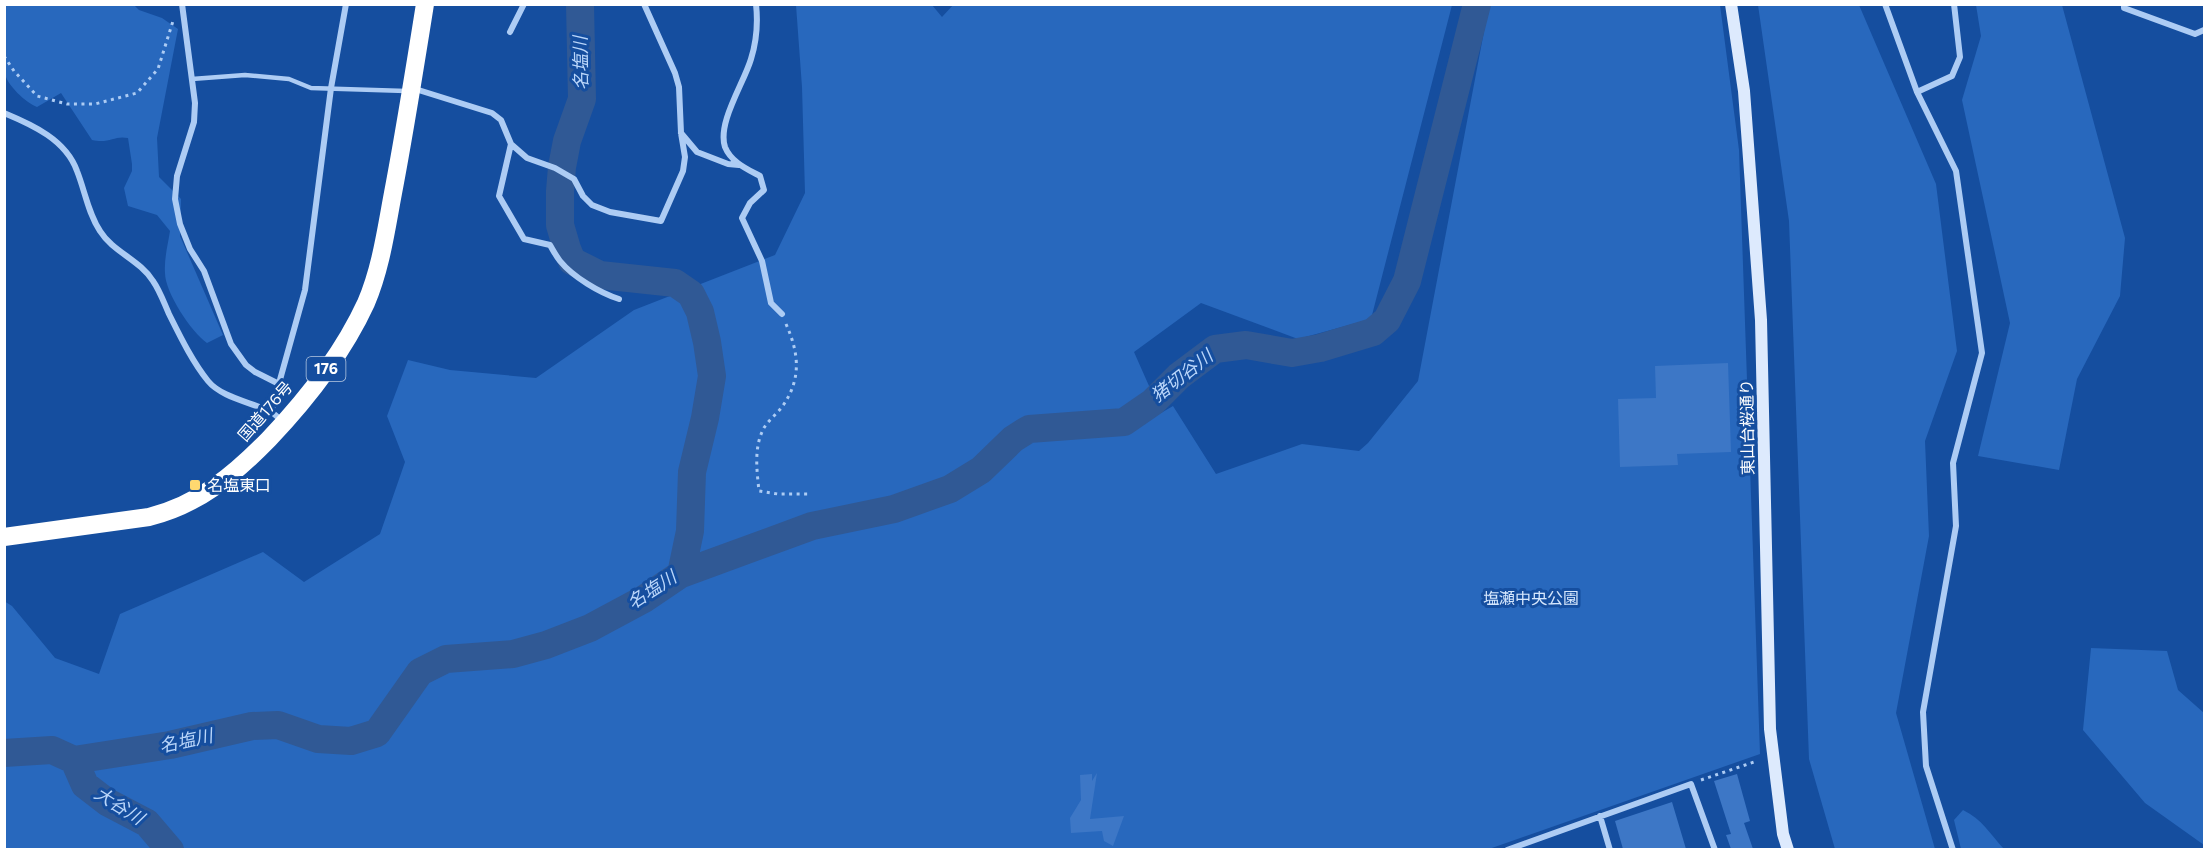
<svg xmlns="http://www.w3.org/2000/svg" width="2209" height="854" font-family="Commissioner,'Noto Sans JP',sans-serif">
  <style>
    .green { fill: #2868bd }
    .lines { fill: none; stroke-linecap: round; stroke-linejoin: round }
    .river { stroke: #305995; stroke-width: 28 }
    .building { fill: #3d77c6 }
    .path { stroke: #adccf4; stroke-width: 3; stroke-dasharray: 3 4.5; stroke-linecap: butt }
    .lane { stroke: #adccf4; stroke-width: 4.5 }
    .street { stroke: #adccf4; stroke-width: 6 }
    .secondary { stroke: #ddeafd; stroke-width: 12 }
    .highway { stroke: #fff; stroke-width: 18 }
    .poi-dot { fill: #ffd970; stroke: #154e9f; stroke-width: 2 }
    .labels { text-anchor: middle; stroke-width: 6; stroke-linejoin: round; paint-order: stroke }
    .shield { fill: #154e9f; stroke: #b9cae2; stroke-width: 1.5 }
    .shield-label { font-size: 15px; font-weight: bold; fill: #fff }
    .street-label { font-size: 16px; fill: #fff; stroke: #154e9f }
    .poi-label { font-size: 16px; fill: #fff; stroke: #154e9f; text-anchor: start }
    .park-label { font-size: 16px; fill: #d6e7fd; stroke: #154e9f }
    .water-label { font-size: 18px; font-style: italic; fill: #bad6fa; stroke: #154e9f }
  </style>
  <rect width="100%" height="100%" fill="#154e9f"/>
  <path class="green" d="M954,4l498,1 -81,314 -73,20 -97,-36 -67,49 27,61 12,-7 43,68 86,-30 57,7 9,-8 50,-62 71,-376h231l19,145 21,604 -271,95h-1484l-1,-248 8,5 43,52 44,16 21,-60 143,-62 41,30 76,-48 25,-72 -18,-46 21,-56 42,10 86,8 98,-68 141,-55 30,-62 -3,-106 -6,-82h136l10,12z
    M5,5h129l5,5 23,8 16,11 -21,109 2,39 22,22 -1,37 43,99 -16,8c-16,-11 -42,-51 -42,-70 -1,-14 3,-29 5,-42l-13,-16 -29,-9 -4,-18 8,-17v-7l-4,-26c-14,-3 -18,6 -36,2l-31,-47 -24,14c-11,-4 -31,-23 -32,-34 -3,-22 0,-46 0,-68z
    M1758,5h101l77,179 21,167 -32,90 4,95 -33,177 39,136h-100l-26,-90 -20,-538z
    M1976,5h86l63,233 -5,58 -43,83 -18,91 -81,-14 32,-133 -48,-223 19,-64z
    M2091,648l76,3 11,39 26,23v132l-59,-42 -62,-73z
    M1963,810c19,9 27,24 41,39h-43l-7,-29z"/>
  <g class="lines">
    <path class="river" d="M580,4l2,95 -15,42 -5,26 -2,24v34l7,24 5,12 28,14 75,8 16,11 9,18 7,30 5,34 -7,42 -13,54 -2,59 -9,43
      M4,753l48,-3 22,10 96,-15 82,-19 26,-1 40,14 33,2 26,-8 43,-61 26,-13 67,-5 33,-9 44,-17 54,-29 37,-25 131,-48 82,-17 56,-20 31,-19 32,-31 16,-10 95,-7 29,-20 26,-26 36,-27 31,-4 46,8 28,-5 53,-16 14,-12 20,-39 70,-277
      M74,760l11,25 22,17 40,21 23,27"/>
  </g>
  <path class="building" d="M1728,363l3,89 -54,2 1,11 -58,2 -2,-68 38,-1 -1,-32z
    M1097,773l-7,46 34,-3 -11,30 -9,-5 -2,-10 -31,2 -1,-15 11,-18 -1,-25 12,-1v7z
    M1737,774l13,47 -6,2 9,26h-22l-5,-14 5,-1 -17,-53z
    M1672,802l14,47h-63l-8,-28z"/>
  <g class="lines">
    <path class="path" d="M4,56l10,15 23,25 30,8h28l42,-11 21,-24 15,-48
      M786,324c13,29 16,55 -4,83 -6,8 -17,16 -20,25 -8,18 -5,40 -3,59l19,3h31
      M1701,780l53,-18"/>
    <path class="lane" d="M192,79l53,-4 44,4 22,9 95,3"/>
    <path class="street" d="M182,4l13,99 -1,19 -17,54 -2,23 5,25 10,25 14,22 27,73 15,21 9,7 24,12
      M756,4c2,18 0,39 -5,55 -7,24 -34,64 -26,88 6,15 22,22 35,29l4,14 -14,13 -8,15 20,43 9,42 11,11
      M1885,4l32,88 39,79 26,182 -29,110 3,63 -33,186 3,54 27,84
      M2124,4v4l71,26 9,-4
      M510,32l14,-28
      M412,88l80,25 9,7 10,24 -12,52 25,43 26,6c3,5 6,11 10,16 13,16 40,32 59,38
      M1917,92l35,-16 8,-19 -6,-53
      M4,113c29,12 62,27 73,58 8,20 11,42 23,60 13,21 40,29 53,50 7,10 11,22 16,33 11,22 23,47 39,67 13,16 42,21 61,30 5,2 10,7 14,11
      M681,133l16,19 31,12 11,1
      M511,144l16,14 28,10 19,11 9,17 9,9 18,7 51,9 22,-50 2,-14 -4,-24 -2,-46 -4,-14 -31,-69
      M271,412l34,-122 26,-202 15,-84
      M1600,816l10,34
      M1507,850l184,-66 24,66"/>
    <path class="secondary" d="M1731,4l13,87 17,229 9,409 13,105 5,16"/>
    <path class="highway" d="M4,537l145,-20c49,-12 85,-42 120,-78 38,-40 74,-86 97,-136 15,-35 20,-73 27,-110 12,-63 22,-126 32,-189"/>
  </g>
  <rect class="poi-dot" x="189" y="479" width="12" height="12" rx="3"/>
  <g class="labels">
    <rect class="shield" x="306.5" y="357" width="39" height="24" rx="4.5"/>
    <g class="shield-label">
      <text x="326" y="374">176</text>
    </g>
    <g class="street-label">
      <text transform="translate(265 411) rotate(-49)" y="6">国道176号</text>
      <text transform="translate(1747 427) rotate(-91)" y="6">東山台桜通り</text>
    </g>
    <g class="poi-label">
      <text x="207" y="491">名塩東口</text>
    </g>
    <g class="park-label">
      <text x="1531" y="604">塩瀬中央公園</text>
    </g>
    <g class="water-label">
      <text transform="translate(581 63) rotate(-91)" y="6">名塩川</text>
      <text transform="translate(1182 376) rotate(-38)" y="6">猪切谷川</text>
      <text transform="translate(652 590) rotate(-33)" y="6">名塩川</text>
      <text transform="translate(186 741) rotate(-12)" y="6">名塩川</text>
      <text transform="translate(119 806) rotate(32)" y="6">大谷川</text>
    </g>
  </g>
  <rect width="2209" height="854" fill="none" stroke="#ffffff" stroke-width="12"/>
</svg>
